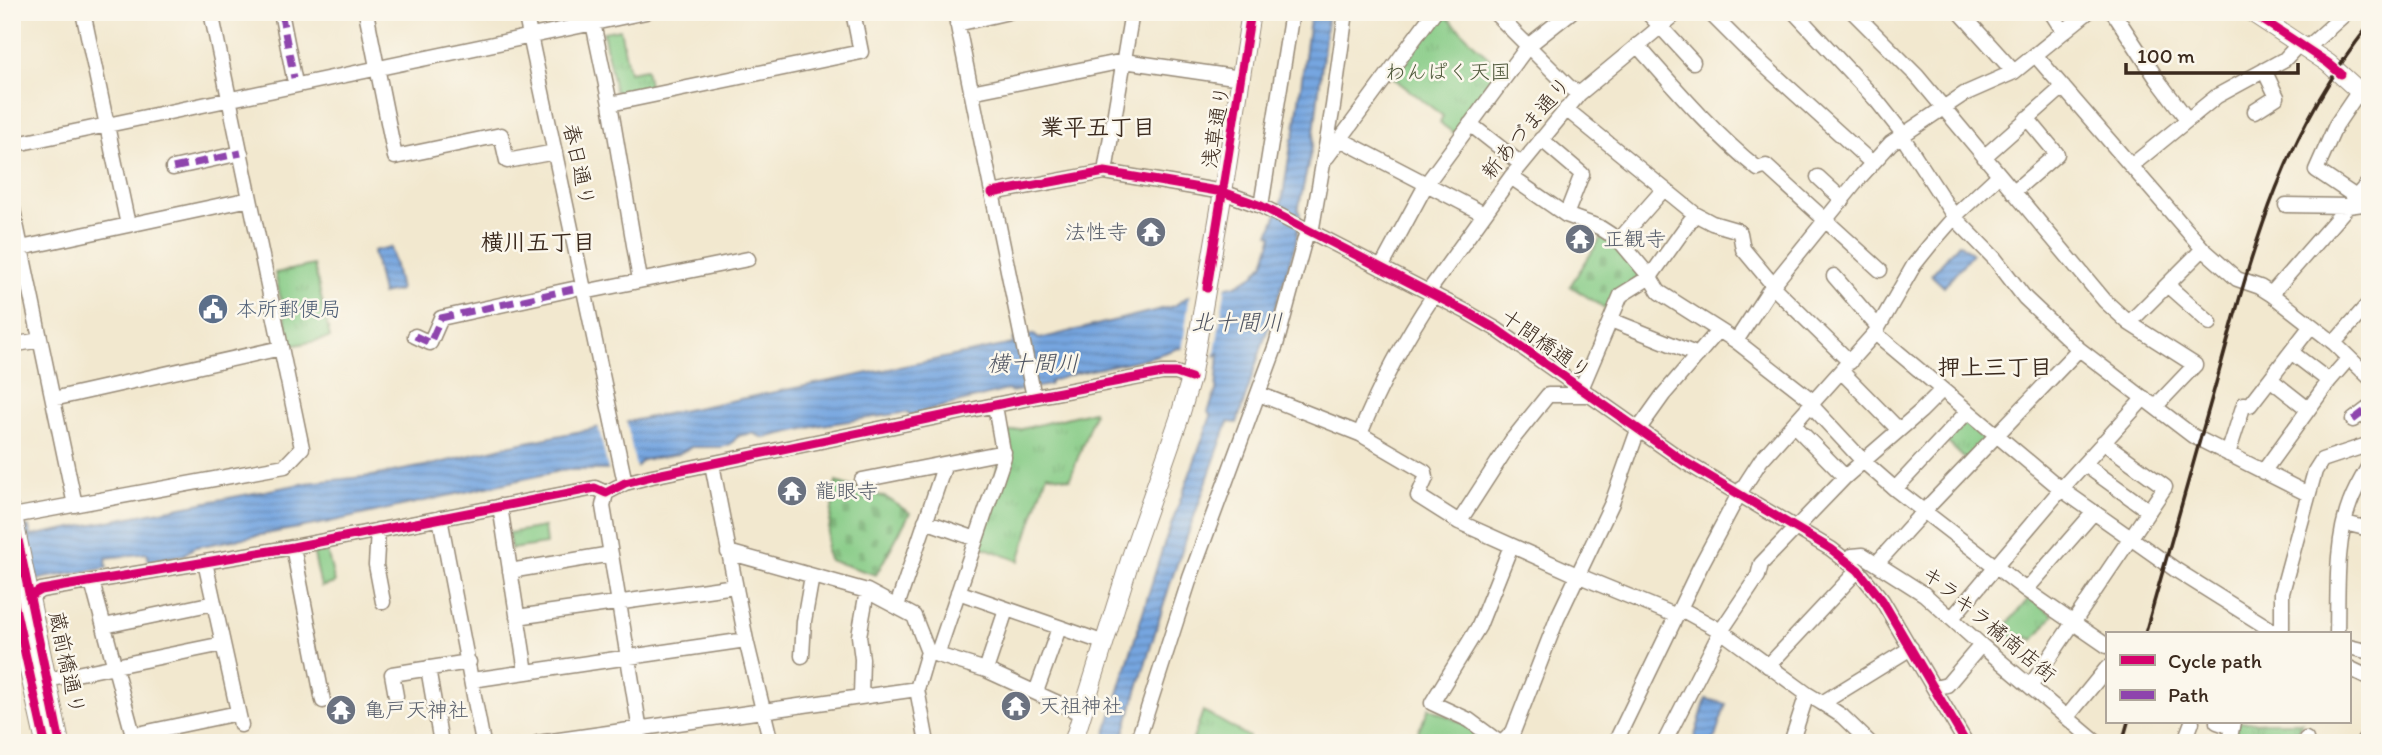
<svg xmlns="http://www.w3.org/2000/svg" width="2382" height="755" font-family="Itim,'Klee One',sans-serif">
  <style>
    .cemetery { fill: url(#cemetery-stones); stroke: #607a52; stroke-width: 2 }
    .park { fill: url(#park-tufts); stroke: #607a52; stroke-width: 2 }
    .pitch { fill: #85cb85; stroke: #607a52; stroke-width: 2 }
    .water { fill: url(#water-rules); stroke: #58687f; stroke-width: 2 }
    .pier { fill: #f2e8cf }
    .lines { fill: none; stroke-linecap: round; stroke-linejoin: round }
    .minor-casing { stroke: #968976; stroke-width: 17 }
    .major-casing { stroke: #968976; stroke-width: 20 }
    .minor { stroke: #fff; stroke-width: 14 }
    .major { stroke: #fff; stroke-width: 18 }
    .rail { stroke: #3b2a1e; stroke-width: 3.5 }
    .quiet { stroke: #8e44ad; stroke-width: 7; stroke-dasharray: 14 7; stroke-linecap: butt }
    .cycleway-casing { stroke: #fbf7ec; stroke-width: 13 }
    .cycleway { stroke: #d6006c; stroke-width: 9 }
    .labels { text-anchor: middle; stroke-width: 5; stroke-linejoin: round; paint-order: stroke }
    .park-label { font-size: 21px; fill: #515a3d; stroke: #fbf7ec }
    .street-label { font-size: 21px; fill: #3b2a1e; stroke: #fbf7ec }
    .worship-label { font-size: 21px; fill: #5b616d; stroke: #fbf7ec; text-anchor: start }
    .service-label { font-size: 21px; fill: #4e5e75; stroke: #fbf7ec; text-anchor: start }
    .neighbourhood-label { font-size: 23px; font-weight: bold; fill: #3b2a1e; stroke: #fbf7ec }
    .water-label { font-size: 23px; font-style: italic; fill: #505562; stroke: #fbf7ec }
  </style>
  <defs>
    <pattern id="cemetery-stones" width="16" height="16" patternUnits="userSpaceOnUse" patternTransform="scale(1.75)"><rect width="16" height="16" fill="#85cb85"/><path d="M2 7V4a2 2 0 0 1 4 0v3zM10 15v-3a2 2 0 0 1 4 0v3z" fill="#74ae72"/></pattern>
    <pattern id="park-tufts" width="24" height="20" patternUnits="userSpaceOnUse" patternTransform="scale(1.75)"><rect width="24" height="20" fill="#85cb85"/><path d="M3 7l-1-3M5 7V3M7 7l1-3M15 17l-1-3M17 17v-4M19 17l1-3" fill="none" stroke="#74ae72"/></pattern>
    <pattern id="water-rules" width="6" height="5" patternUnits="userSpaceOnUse" patternTransform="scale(1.75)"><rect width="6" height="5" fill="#76a6e0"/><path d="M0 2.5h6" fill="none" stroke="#6287b5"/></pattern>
  </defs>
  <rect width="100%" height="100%" fill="#fbf7ec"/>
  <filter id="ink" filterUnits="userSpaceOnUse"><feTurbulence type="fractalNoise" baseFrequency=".0143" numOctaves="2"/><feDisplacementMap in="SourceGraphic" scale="14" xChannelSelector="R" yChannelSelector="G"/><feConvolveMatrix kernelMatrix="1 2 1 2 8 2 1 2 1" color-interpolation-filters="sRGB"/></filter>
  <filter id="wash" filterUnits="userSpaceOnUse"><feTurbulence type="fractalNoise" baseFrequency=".00686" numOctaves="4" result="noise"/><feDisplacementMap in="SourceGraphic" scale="28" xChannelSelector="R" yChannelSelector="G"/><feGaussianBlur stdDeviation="1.57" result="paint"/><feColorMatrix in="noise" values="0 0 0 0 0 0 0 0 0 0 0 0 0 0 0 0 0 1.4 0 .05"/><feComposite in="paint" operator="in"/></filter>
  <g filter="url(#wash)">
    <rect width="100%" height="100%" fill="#f2e8cf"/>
    <path class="cemetery" d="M1603,235l11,8 27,31 -33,36 -38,-24z
      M836,482l51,16 23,15 -34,62 -47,-15 -3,-10z"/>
    <path class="park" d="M1442,12l59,58 -47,63 -14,-10 3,-7 -50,-38z
      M620,29l9,43 17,-3 4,22 -26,6 -9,-6 -12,-59z
      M314,265l16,73 -39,8 -16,-73z
      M1093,411l1,3 -24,65 -23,-5 -28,87 -39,-15 26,-113z
      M1970,417l20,18 -24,25 -20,-19z
      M544,527l2,17 -35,5 -3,-16z
      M326,547l9,36 -14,4 -8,-37z
      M2029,598l24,17 -19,25 -6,-3 -5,7 -21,-14z
      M1203,711l46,26 -2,6h-43l-11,-4z
      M2238,722h64l-5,11 -8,-3 -5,13h-51z"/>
    <path class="pitch" d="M1429,708l38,17 24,18h-78z"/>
    <path class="water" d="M1311,12h17l-15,130 -15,69 2,2 -4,29 -59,181 -9,-1 -57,159 -50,162h-18l59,-193 49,-134 -3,-4 8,-21 3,-38 -4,3 -16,-6 -20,-2 -28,9 -74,16 -26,8 -2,4 -37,7 -5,-2 -98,25 -1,-3 -86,13 -58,13 -12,-5 -14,3 -7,8 -9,3h-31l-13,7 -35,6 -9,10h-70l-239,53 -130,24 -12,8 -34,6 -2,-8 -41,5 1,10 -63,10 -32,9v-57l17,-3 2,9 275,-53 66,-7 68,-13 67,-17 506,-102v-5l20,-5 6,5 135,-33 15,-10 47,-11 18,-10 10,-12 9,-28 -4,-1 13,-33 10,-62 2,-2z
      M1959,243l13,11 -28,33 -13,-12z
      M391,247l9,43 -18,4 -9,-43z
      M1706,699l20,5 -13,39 -19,-4z"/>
    <path class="pier" d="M1226,285l-12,74 -15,-6 -17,-1 8,-59z
      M625,414l12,59 -28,1 -12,-54z"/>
  </g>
  <g filter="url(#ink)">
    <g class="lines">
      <g class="minor-casing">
        <path id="minor" d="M83,12l45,213
          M281,12l13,66
          M366,12l29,145 106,-22 6,26 48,-9
          M525,12l100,471
          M955,12l79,385
          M1494,12l74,74 11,8
          M1647,12l46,50
          M1709,12l35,35 128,116
          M1794,12l83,89 23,29 4,9 51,79 40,41 30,39 54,51 114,87 115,58
          M1853,12l64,64 188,225 24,22 66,42 -40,42
          M1960,12l54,60
          M2051,12l12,19
          M2113,12l44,67 30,40
          M593,23l17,81 30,176
          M957,24l52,-12
          M1637,45c38,43 76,88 121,124l8,-3 114,104
          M2307,48l40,-36
          M2036,56l167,193 34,30 23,8 11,7 63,49 36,35
          M971,92l153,-31 117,17
          M610,104l251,-52 -8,-40
          M1566,109l129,105 17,9 24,7 4,3 3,16 30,36
          M2255,111l22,-14 -13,-27
          M1470,124l51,40
          M1340,139l144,75
          M1541,139l41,35 -16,41
          M12,145l634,-133
          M1327,157l107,-145
          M1984,157l79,-70
          M2131,166l86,-70 68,-37 14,-15
          M173,168l68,-15
          M1105,172l27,-160
          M1511,177l55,38 33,12 20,13 31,37 9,15 77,49 78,61
          M1818,177l25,23
          M2013,192l44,-38 -30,-36
          M992,193l113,-21 118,20 38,14 204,105 31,18 189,133 146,87 27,21 24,30 84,143
          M2356,197l-40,-27 20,-45 23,-34
          M12,205l63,300
          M2286,205l62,1 22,-3
          M1261,206l31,-194
          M1311,233l22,-127 13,-94
          M1619,240l45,-51
          M21,248l229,-49
          M1381,268l46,-85 101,-137 43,-34
          M1834,276l44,51
          M2167,285l43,38
          M1772,286l78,76
          M584,292l164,-33
          M1428,292l83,-115 68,-83 99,-82
          M2271,294l99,-113
          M1611,320l87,35
          M2129,323l74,-74
          M1875,333l186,156 115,81 102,64
          M415,336l15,7 11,-25 132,-29
          M1736,341l36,-55 89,-110 30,-33 73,-49 50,-22 74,-60
          M2334,343l36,-41
          M12,345l28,-5
          M2291,352l38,29
          M1841,371l58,59
          M2270,379l38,30
          M1581,389l40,-94 29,-18 45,-63
          M1259,394l101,40 65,38 1,6 -8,18 41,26 118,53 100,41
          M53,399l228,-51
          M1811,405l52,56 32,28 131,101 81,56
          M2353,420l17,-13
          M1794,425l51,52
          M1360,434c20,-49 45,-96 74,-139
          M2228,454l16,-50 6,1 61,-79
          M712,464l34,176 25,103
          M2084,464l65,47
          M2263,472l66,-91 20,-23
          M862,480l142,-28
          M1895,489l73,-78
          M500,506l26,166
          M13,516l272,-50 17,-18 -91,-436
          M440,518l43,225
          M925,521l51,18
          M1459,522l53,-82 36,-45h41
          M2345,523l20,5 5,-8
          M378,530l-2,35 7,37
          M293,547l30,154
          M728,552l139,39 47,25 14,36 -11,37 10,54
          M1847,560l5,-4 11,-1 61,39 57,51 116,98
          M205,562l36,163
          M1877,563l47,-52 155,-162
          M510,571l101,-17
          M92,582l40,149 6,3
          M2026,590l68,-78
          M958,592l147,51
          M23,602l18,-12 252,-43 302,-59 11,5
          M897,606l48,-142
          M1681,609l40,22 86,63
          M517,617l218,-31
          M1952,618l111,-131 81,-89
          M104,626l110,-23
          M2280,634l2,-6v-36l33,-121 7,-11 48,-16
          M2337,634c1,-41 -2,-92 13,-131 5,-14 13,-27 20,-39
          M2349,647l21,5
          M928,652l58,18 96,44
          M937,655l67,-198 -9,-51
          M802,656l2,-35 8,-45
          M1768,666l90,-96
          M428,668l13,75
          M2349,668l21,10
          M986,670l20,-60
          M47,680l176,-36
          M472,680l274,-40
          M2031,685l134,-198 -62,-45
          M1935,688l12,-3 34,-40
          M1036,692l23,-64
          M396,696l-4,-22 77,-12
          M861,696l1,-37 -3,-23 8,-45
          M1822,703l20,13 28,27
          M2067,717l40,-49
          M2217,722l14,5
          M140,742l-2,-8 100,-21
          M538,743l379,-54
          M642,743l-39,-237 3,-13 19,-10 27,-7 382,-79 128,-24h14l15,5
          M1137,743l53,-165 86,-233 31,-114
          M1500,743l-31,-23 -37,-17 47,-77 32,-80
          M1502,743l11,-11 44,-113 55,-116 26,-73 25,-35 56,-65
          M1615,743l85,-176 39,-73 22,-34 114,-127 39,-68 16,-20 28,-32 41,-38
          M1664,743l57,-112 37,-55 3,-12 84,-87 76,-66 21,-21
          M1791,743l16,-49 15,9 89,-55
          M2184,743l8,-21
          M2229,743l4,-21
          M2305,743l1,-4
          M2362,743l8,-11"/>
      </g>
      <g class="major-casing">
        <path id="major" d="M2251,12l77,51 42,38
          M12,511l48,232
          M12,594l33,149
          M1073,743l59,-189 47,-135 12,-41 32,-186 28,-180"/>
      </g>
      <use href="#minor" class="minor"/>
      <use href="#major" class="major"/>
      <path class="rail" d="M2145,634c24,-83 47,-167 71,-251 37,-135 65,-246 154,-359
        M2122,743l6,-21"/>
      <path class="quiet" d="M281,12l13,66
        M173,168l68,-15
        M415,336l15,7 11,-25 132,-29
        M2353,420l17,-13"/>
      <g class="cycleway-casing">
        <path id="cycleway" d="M2251,12l77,51 13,11
          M992,193l113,-21 118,20 38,14 204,105 31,18 189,133 146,87 27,21 24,30 84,143
          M1207,288l44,-276
          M12,511l48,232
          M12,594l33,149
          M29,597l12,-7 252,-43 302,-59 11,5 19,-10 27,-7 382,-79 128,-24h14l15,5"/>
      </g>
      <use href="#cycleway" class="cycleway"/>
    </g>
  </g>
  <defs>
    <g id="temple-disc" transform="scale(1.575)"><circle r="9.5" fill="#6b7280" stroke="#fbf7ec"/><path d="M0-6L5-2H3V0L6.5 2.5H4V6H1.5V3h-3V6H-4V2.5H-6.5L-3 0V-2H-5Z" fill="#fff"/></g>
    <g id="civic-disc" transform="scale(1.575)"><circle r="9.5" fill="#5c6f8a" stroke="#fbf7ec"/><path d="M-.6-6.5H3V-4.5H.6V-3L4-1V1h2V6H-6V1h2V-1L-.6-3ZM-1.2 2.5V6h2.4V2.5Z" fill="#fff"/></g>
  </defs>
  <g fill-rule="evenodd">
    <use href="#temple-disc" x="1151" y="232"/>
    <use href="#temple-disc" x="1580" y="239"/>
    <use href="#civic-disc" x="213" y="309"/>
    <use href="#temple-disc" x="792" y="491"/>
    <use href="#temple-disc" x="1016" y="706"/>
    <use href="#temple-disc" x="341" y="710"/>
  </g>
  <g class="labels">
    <g class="park-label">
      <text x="1448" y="79">わんぱく天国</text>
    </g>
    <g class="street-label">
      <text transform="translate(1216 127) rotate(-81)" y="7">浅草通り</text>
      <text transform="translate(1526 128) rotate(-50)" y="7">新あづま通り</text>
      <text transform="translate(579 165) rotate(78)" y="7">春日通り</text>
      <text transform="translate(1546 344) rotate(35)" y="7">十間橋通り</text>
      <text transform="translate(1989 624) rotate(40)" y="7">キラキラ橘商店街</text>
      <text transform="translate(67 663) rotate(78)" y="7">蔵前橋通り</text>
    </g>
    <g class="worship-label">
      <text x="1128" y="239" text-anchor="end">法性寺</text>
      <text x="1603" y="246">正観寺</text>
      <text x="815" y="498">龍眼寺</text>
      <text x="1039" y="713">天祖神社</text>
      <text x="364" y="717">亀戸天神社</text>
    </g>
    <g class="service-label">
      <text x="236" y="316">本所郵便局</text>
    </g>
    <g class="neighbourhood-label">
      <text x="1098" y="135">業平五丁目</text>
      <text x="538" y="250">横川五丁目</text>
      <text x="1995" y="375">押上三丁目</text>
    </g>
    <g class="water-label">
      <text x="1237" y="330">北十間川</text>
      <text x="1033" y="371">横十間川</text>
    </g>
  </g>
  <rect width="2382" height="755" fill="none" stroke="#fbf7ec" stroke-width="42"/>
  <rect x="2106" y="632" width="245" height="91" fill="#fbf7ec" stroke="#aea59a" stroke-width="2"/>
  <rect x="2120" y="655" width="35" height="10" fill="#d6006c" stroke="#aea59a" stroke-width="2"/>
  <text x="2168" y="668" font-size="21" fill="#3b2a1e">Cycle path</text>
  <rect x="2120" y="690" width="35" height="10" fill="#8e44ad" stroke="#aea59a" stroke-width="2"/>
  <text x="2168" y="702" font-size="21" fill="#3b2a1e">Path</text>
  <path d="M2126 63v10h172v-10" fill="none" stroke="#3b2a1e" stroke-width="3.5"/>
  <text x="2137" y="63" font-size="21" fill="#3b2a1e" stroke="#fbf7ec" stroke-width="5" paint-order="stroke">100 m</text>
</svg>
